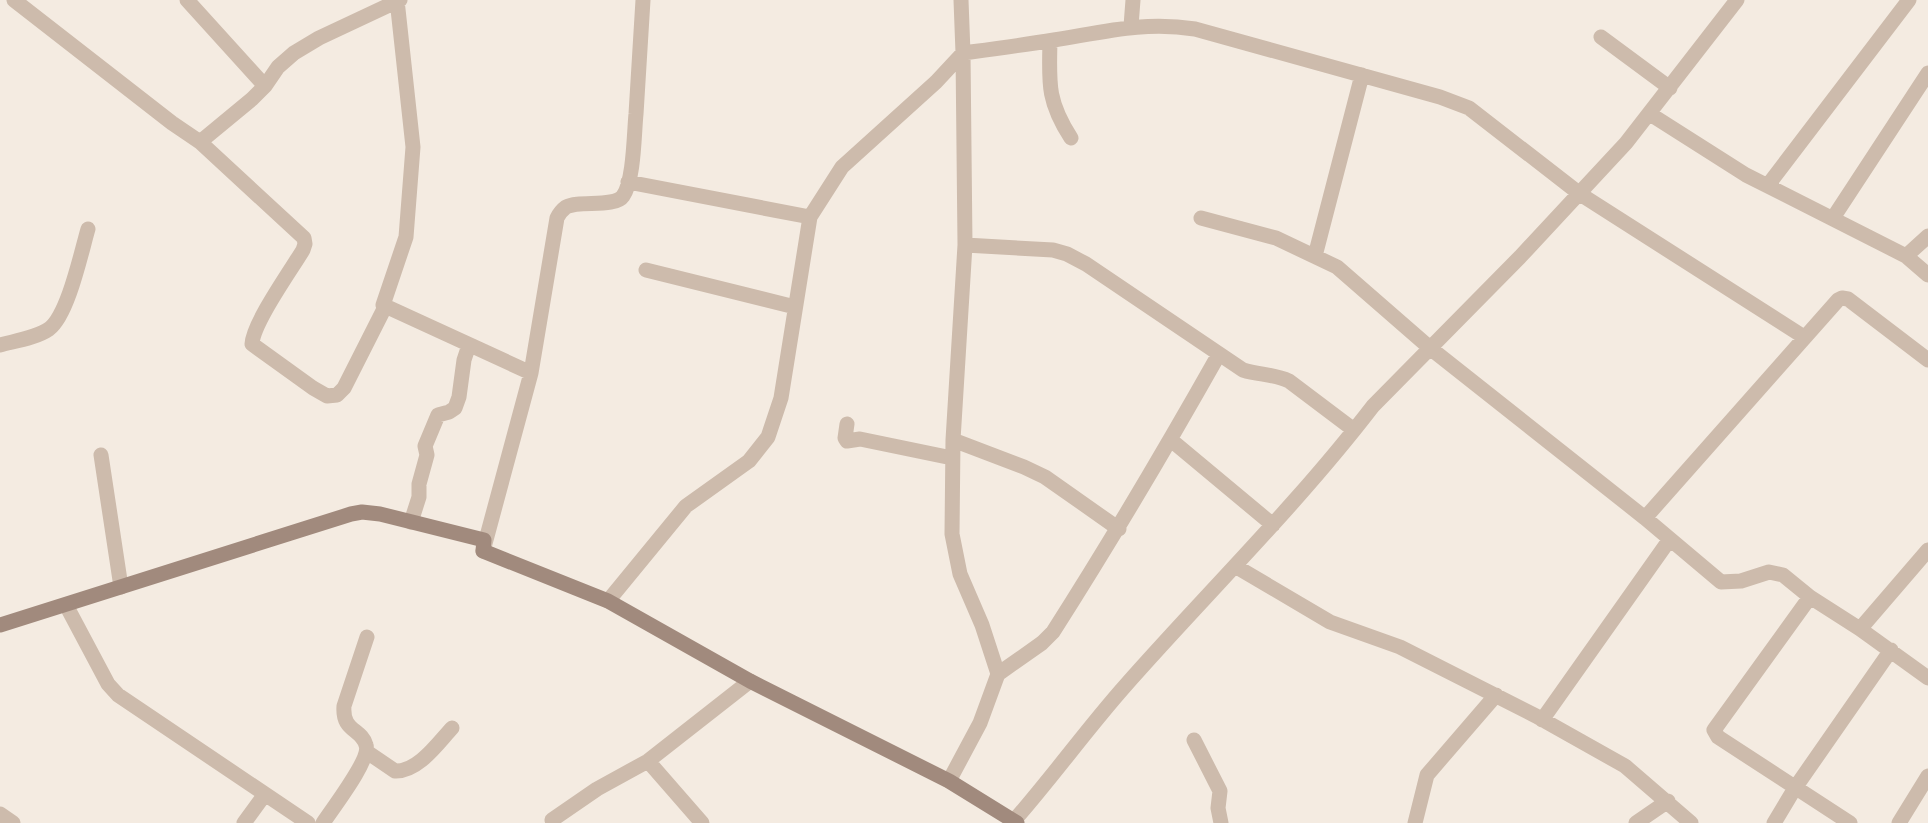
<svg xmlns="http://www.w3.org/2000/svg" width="1928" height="823" font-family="'Open Sans',sans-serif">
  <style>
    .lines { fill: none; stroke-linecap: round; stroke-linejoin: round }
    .street { stroke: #cdbbac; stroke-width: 15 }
    .secondary { stroke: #a18a7d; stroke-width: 15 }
  </style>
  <rect width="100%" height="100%" fill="#f4ebe1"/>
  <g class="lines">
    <path class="street" d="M14,0l158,123 28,19 52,-43 13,-13 13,-19 16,-14 25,-15 81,-38
      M187,0l78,86
      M397,0l16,147 -7,90 -23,68 148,68
      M1131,26l2,-26
      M1601,37l69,51
      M1050,41c-1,42 -3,60 21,97
      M1650,114l96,61 160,81 22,19
      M200,142l104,96 1,6 -2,6c-12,20 -50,73 -51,94l61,44 14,8 10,-1 7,-7 41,-81
      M628,182l182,35
      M1768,185l141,-185
      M1201,218l75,20 61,29 93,81 215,170 76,64 20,-1 28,-9 14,3 27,22 50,32 68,49
      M1833,218l95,-145
      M965,245l88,5 14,4 19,10 157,106c16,5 31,4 46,11l65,49
      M1315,256l47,-181
      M1906,256l22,-20
      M646,270l149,37
      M0,345c15,-4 36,-7 49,-16 19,-14 32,-76 39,-100
      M847,424l-2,14 2,3 13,-2 92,19
      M953,440l71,27 21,10 74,52
      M1171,440l102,85
      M101,455l20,132
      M1645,518l193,-218 4,-2 6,1 80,61
      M411,522l8,-25v-13l8,-29 -2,-9 13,-31 11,-3 6,-4 4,-11 5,-37 5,-15
      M483,551l48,-178 26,-155c2,-4 5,-8 9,-11 13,-7 49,1 57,-11 11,-15 11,-63 13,-82 2,-38 5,-76 7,-114
      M1235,566l95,56 70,25 136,69 89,50 66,57
      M1810,597l-96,133 4,7 132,86
      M608,601l78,-95 63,-45 19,-24 13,-39 29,-181 32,-50 94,-85 27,-29 -2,-53
      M66,605l42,79 10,11 190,128
      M1860,629l68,-79
      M998,674l44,-31 11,-11c58,-91 113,-184 166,-278
      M1542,720l128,-181
      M1194,740l26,51 -2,17 3,15
      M367,752l28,19c23,1 43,-28 57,-43
      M648,761l54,62
      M949,781l31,-58 18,-49 -16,-49 -22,-51 -8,-40 1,-94 12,-195 -2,-192c30,-4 61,-8 91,-13 50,-8 90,-19 141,-11l245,68 29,11 111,86 224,143
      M0,814l13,9
      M552,820l45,-31 51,-28 102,-80
      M244,823l21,-29
      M323,823c9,-14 48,-64 43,-78 -5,-17 -24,-13 -22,-39l23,-69
      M1012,823c39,-44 74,-93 113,-137 82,-93 172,-181 248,-280l147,-149 106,-114 111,-143
      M1415,823l12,-48 69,-80
      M1636,823l32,-22
      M1774,823l21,-35 96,-138
      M1899,823l29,-47"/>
    <path class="secondary" d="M0,625l351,-111 11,-2 18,2 104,26 -1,11 125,50 142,80 199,100 68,42"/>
  </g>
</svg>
